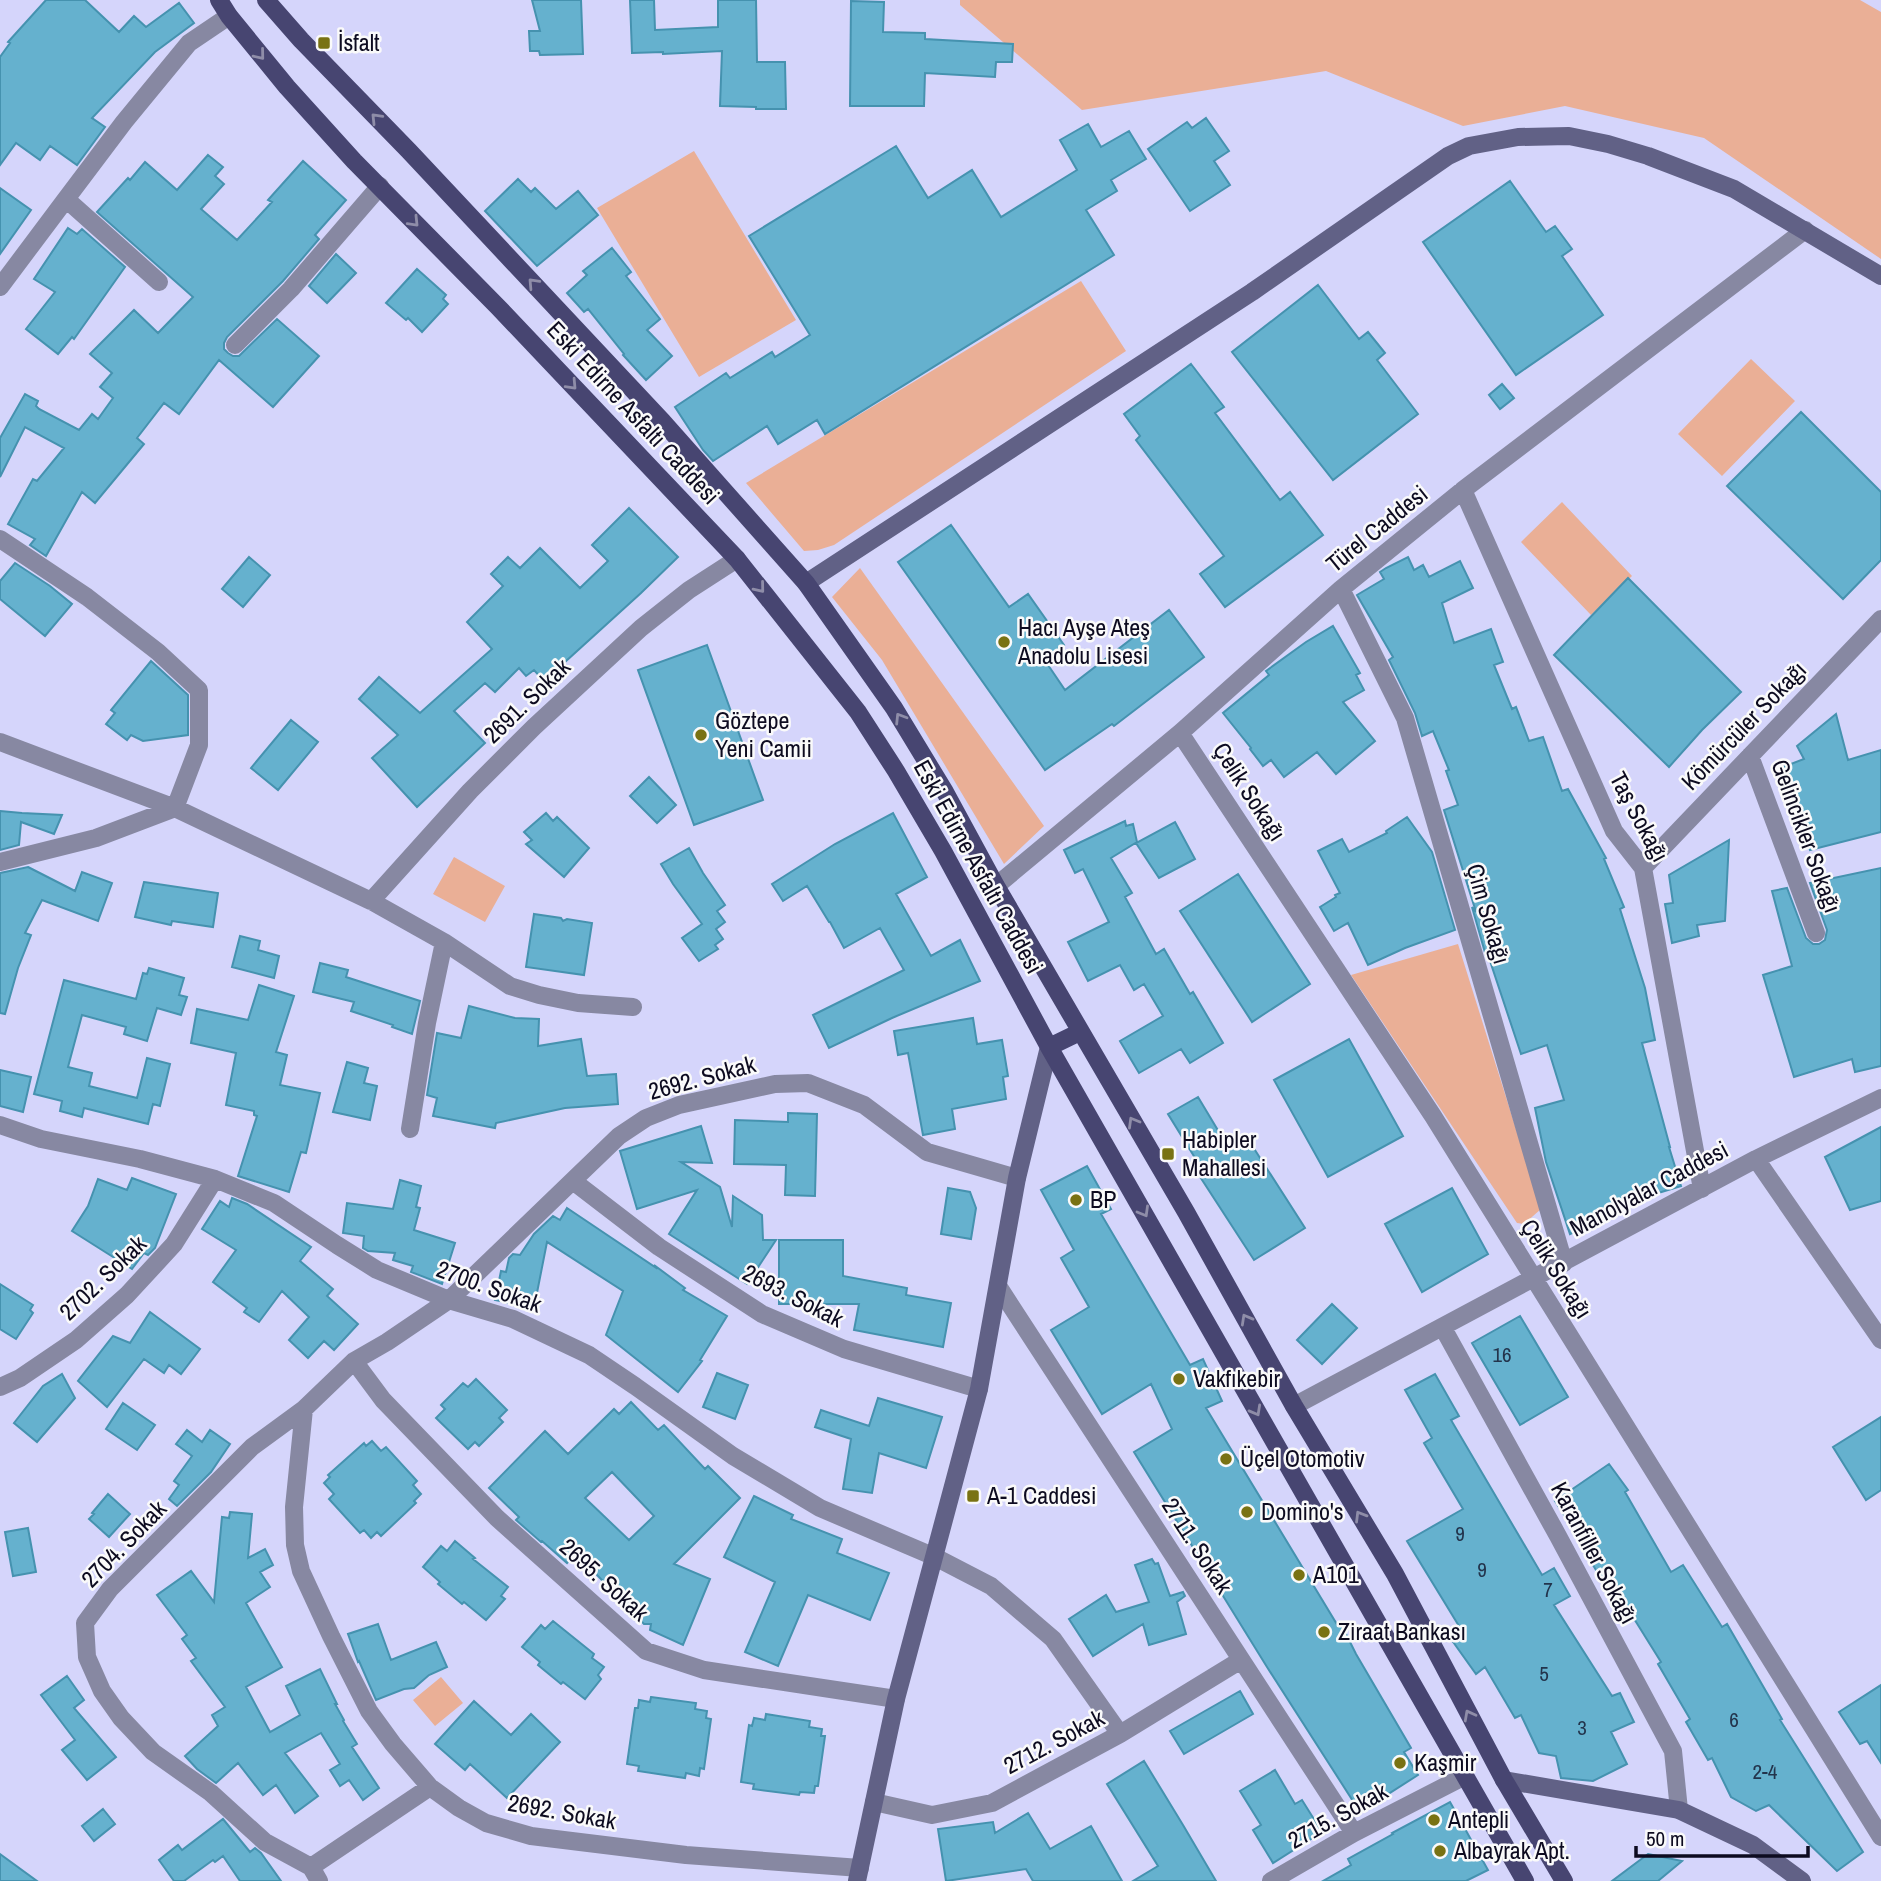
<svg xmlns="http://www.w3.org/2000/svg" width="1881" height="1881" font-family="'Archivo Narrow',sans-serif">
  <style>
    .green { fill: #eaaf96 }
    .building { fill: #65b1ce; stroke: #4592af; stroke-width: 2; fill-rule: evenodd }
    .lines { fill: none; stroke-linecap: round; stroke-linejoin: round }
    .street { stroke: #8788a2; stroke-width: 18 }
    .secondary { stroke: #616186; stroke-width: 18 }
    .primary { stroke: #474571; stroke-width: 18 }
    .oneway { stroke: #8f8da8 }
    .poi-dot { fill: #797213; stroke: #fafafa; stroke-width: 2.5 }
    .labels { text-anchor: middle; stroke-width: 5; stroke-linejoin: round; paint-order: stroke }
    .number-label { font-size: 21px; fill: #23344c }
    .poi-label { font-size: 24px; fill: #0d0b20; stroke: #fafafa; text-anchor: start }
    .street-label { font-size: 24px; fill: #0d0b20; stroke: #fafafa }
  </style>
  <rect width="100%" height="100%" fill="#d5d5fb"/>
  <path class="green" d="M960,0h900l21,12v247l-177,-121 -139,-32 -102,20 -137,-55 -244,39 -122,-105z
    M694,151l102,169 -97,57 -102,-169z
    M1081,281l45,70 -292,194 -16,5 -14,1 -58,-68z
    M1751,359l44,42 -73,75 -44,-42z
    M1562,502l70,74 -41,39 -70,-73z
    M860,568l184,258 -40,38 -122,-204 -50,-63z
    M454,857l51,29 -20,36 -52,-28z
    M1458,944l83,265 -17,15 -7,-1 -166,-248z
    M441,1677l22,26 -28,23 -22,-26z"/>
  <path class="building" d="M46,0h39l34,32 15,-16 12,11 33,-24 15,20 -39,29 -63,66 13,9 -28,38 -27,-19 -10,14 -24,-17 -16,22v-108l10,-14 -2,-1z
    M532,0h49l2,54 -43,1 -1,-4h-9l-1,-20h11z
    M630,0h24l1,30 63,-3v-27h38l1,62h28l1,47h-30v-2l-36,-1 2,-55 -59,3v-2l-31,1z
    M851,1l33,1 -1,30 42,1v6l88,5 -1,18h-16l-1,15 -70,-4 -1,33h-74z
    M1206,118l23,33 -15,10 16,24 -40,26 -42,-62 39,-27 5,6z
    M1088,124l13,23 28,-16 17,28 -35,21 6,11 -31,19 28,45 -289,179 -8,-14 -39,24 -11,-18 -54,35 -10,-11 -28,-43 51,-34 4,5 42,-26 3,5 35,-22 -61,-99 147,-90 32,52 44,-28 29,47 76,-47 -17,-30z
    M208,155l15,12 -8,9 9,8 -23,25 36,31 35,-38 -4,-2 35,-39 43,39 -31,35 4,4 -36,42 -56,56 -3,6v6l4,4 5,3h6l38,-37 42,37 -46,51 -54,-47 -40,54 -15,-11 -27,35 7,6 -49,59 -13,-11 -36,64 -16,-11 5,-6 -27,-15 25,-45 4,2 27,-33 -39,-21 -25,50v-39l25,-44 13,7 -2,5 3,3 40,21 13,-16 6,5 15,-21 -13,-11 12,-14 -22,-19 44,-44 24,23 35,-36 -96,-85 31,-34 2,2 15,-18 32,28z
    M518,179l13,13 4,-4 21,21 22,-18 20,24 -61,51 -52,-55z
    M1510,181l36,51 9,-6 17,23 -10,7 41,59 -87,60 -93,-133z
    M0,188l31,22 -31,44z
    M68,228l9,6 5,-5 43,38 -51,72 -2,-2 -14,17 -32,-25 29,-37 -21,-13z
    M612,248l19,24 -5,4 34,43 -13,11 25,26 -26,24 -23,-25 1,-1 -36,-45 -4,3 -17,-19 20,-18 -4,-4z
    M336,254l20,19 -29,30 -18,-17z
    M417,269l29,26 -3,4 5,5 -26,28 -14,-14 -2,2 -20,-17z
    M1318,285l41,54 9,-7 17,21 -8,7 41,54 -85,66 -101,-128z
    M1191,364l33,43 -9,6 65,87 10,-8 33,43 -98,72 -25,-33 24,-18 -88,-116 4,-4 -16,-22z
    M1502,384l12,14 -14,11 -11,-14z
    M1801,412l80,80v68l-38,39 -116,-113z
    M629,508l49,49 -37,36 -97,88 -10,-11 -8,6 -7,-8 -24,24 -10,-9 -31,28 31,32 -68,64 -45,-49 26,-23 -39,-36 20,-22 41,36 72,-64 -25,-27 36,-36 -12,-12 17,-17 12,11 20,-20 40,40 28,-27 -16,-16z
    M951,525l58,82 19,-13 36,51 -20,14 21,31 104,-80 35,47 -90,69 -2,-2 -67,46 -147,-208z
    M249,557l21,18 -27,32 -21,-18z
    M1408,557l6,13 9,-5 6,12 31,-16 13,27 -31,15 12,40 37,-14 12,33 -9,3 18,44 4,-2 13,34 14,-4 19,54 6,-2 38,69 -2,1 20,48 -4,2 25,79 10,52 -13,3 28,104h-1l12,39 -49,15 1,4 -63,29 -24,-72 -11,-54 29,-8 -17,-55 -26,9 -33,-99 -2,1 -14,-49 4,5 -32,-102 14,-5 -12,-34 3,-1 -16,-39 -11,5 -7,-23 -26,-53 4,-3 -36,-62 27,-16 -4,-7 6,-4z
    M15,563l35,23 22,18 -27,32 -45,-37v-18z
    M1628,578l113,114 -39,38 -33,37 -115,-112z
    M1333,626l27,47 -4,2 8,15 -21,12 32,39 -39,33 -19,-22 -33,25 -13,-17 -8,6 -13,-17 1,-1 -28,-35 46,-38 -3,-4 40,-29z
    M707,645l56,155 -69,25 -56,-155z
    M151,661l37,34v40l-45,6 -12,-6 -4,5 -21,-16 9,-11 -4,-3z
    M1836,714l12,46 33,-10v82l-71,18 -11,-39 -16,-44 21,-8 -7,-13z
    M291,720l27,22 -40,48 -27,-22z
    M649,777l27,28 -19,18 -27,-27z
    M0,811l22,2 40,2 -8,19 -33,-12 -2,23 -19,5z
    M546,813l7,8 4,-4 32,31 -25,29 -38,-33 6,-4 -8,-8z
    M893,813l34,64 -31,17 35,62 29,-16 20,41 -88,37 -63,30 -16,-33 91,-45 -24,-42 -36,20 -14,-26h-1l-22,-36 -24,15 -11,-17 63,-40z
    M1407,817l25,35 23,78 -50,18 -37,17 -20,-42 -14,8 -14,-24 16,-10 -1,-2 5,-2 -22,-42 24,-12 7,13 38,-19 -1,-2z
    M1125,821l1,5 7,-2 4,18 -26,16 21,35 -7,4 31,57 8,-5 26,45 3,-2 30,51 -33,20 -9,-14 -42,24 -19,-32 43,-25 -19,-32 -10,6 -14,-25 -32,16 -20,-39 41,-20 -26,-53 -8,4 -11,-23z
    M1175,822l20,37 -36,19 -23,-35z
    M1729,840l-4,81 -28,4 2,11 -27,7 -7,-39 8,-1 -4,-28z
    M689,848l14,25 22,32 -8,6 8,11 -9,7 7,10 -8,6 3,4 -19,12 -17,-23 20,-14 -29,-40 -12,-20z
    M28,867l47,24 7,-19 30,11 -14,38 -56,-21 -17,33 6,2 -13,33 -13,46 -5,-1v-140z
    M1881,868v198l-26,6 -3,-13 -58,18 -31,-102 29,-9 -20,-75 15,-3 19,50 7,6h6l6,-4 2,-10 -17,-47z
    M1238,874l72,110 -58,38 -72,-111z
    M144,882l74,11 -5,34 -41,-6 -1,4 -36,-8z
    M534,914l27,4 2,3 4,-2 25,4 -8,52 -58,-8z
    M240,936l20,5 -2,9 21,6 -5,22 -42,-11z
    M320,963l28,7 -2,7 74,24 -8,33 -20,-7 1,-2 -42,-14 3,-9 -41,-10z
    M149,968l35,10 -5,17 8,2 -6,18 -24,-7 -10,33 -23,-7 2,-7 -44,-12 -14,52 24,6 -3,13 48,12 10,-40 23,6 -10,42 -7,-2 -5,20 -64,-16 -2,9 -22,-6 2,-10 -28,-7 30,-114 72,19 7,-26 4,1z
    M259,985l35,11 -18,56 11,3 -7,30 40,8 -14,60 -5,-1 -12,40 -51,-16 19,-60 -3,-1v-4l-28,-6 10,-52 -45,-10 6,-34 51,11z
    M469,1006l46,12 24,1 -1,27 43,-7 6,37 29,-2 2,30 -53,4 -69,15 -1,5 -62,-12 4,-18 -10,-3 10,-62 24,5z
    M973,1018l4,26 25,-4 6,36 -5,1 3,22 -54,10 3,20 -32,6 -15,-82 -10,2 -4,-24z
    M1349,1039l54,97 -75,41 -54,-97z
    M347,1062l21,6 -4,15 13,3 -7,34 -37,-8z
    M0,1070l31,7 -8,35 -23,-6z
    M1198,1097l30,50 18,-11 59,92 -51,32 -59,-91 5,-3 -32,-52z
    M788,1113l29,1 -2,82 -30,-1 1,-30 -52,-1 1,-44 53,2z
    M701,1126l11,37 -31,-1 39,25 12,40 1,-31 29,19 1,25h13l-29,44 -78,-50 28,-44 -60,19 -17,-58z
    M1881,1127v74l-31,9 -25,-53z
    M1087,1166l24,43 -10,5 89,151 13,-6 19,42 -16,7 132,218 3,-2 15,30 55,94 -7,4 14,23 -58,37 -93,-145 -133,-215 38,-23 -21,-45 -49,30 -51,-84 38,-23 -28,-49 13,-8 -33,-60z
    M132,1178l44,16 -21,54 -7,7 -4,-2 -12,16 -60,-38 16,-25 10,-27 29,11z
    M400,1180l21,6 -5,21 4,1 -6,22 41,13 -13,41 -31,-12 2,-6 -20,-6 2,-7 -27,-2 -5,-3 1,-12 -21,-3 4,-30 46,6z
    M948,1188l22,4 6,16 -5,31 -30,-5z
    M1452,1188l36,66 -66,38 -37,-68z
    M232,1198l15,6 64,43 -11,14 33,28 -6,7 31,28 -24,26 -10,-9 -16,17 -19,-18 20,-23 -27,-26 -23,31 -15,-10 3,-4 -34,-26 23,-32 -34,-21 18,-28 9,6z
    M567,1208l88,59 -1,-2 31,23 -2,2 44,26 -27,44 2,1 -24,31 -72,-57 17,-44 -76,-49 -13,66 -39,-8 6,-29 5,1 3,-14 4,-4 7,1 14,-21 19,-18 7,4z
    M779,1240h64v36l64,12 -1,7 45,8 -8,44 -89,-17 5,-26h-80z
    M0,1284l33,21 -3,5 3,3 -17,26 -16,-10z
    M1332,1304l25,24 -35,36 -25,-24z
    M150,1312l50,37 -19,25 -12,-9 -5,8 -20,-14 -37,48 -29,-26 35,-45 17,7z
    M1520,1316l48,81 -48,28 -48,-82z
    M717,1373l31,12 -13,34 -32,-12z
    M62,1374l13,24 -38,44 -23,-19 29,-37z
    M1435,1374l24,42 -8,4 91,155 12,-7 16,28 -16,9 58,91 8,-3 14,29 -23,10 16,32 -34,17 -32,-3 -5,-22 -17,-3 -18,-38 -6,3 -30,-51 -9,7 -25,-35 11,-8 -55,-90 56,-32 -39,-66 8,-5 -27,-48z
    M476,1379l31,31 -8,8 4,4 -24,24 -4,-4 -7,7 -32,-31 9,-9 -4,-4 22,-22 5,4z
    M878,1398l64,19 -16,51 -47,-15 -7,40 -29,-4 8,-50 -36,-12 6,-17 48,16z
    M631,1402l27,28 6,-5 41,44 3,-3 32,32 -66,66 36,15 -27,66 -33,-15 1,-6h-7l-68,-71 -9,10 -25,-22 -1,1 -25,-22 3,-3 -30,-29 56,-57 23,23 46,-45 5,5zM612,1472l42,44 -25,24 -44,-42z
    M123,1403l32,22 -18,25 -31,-21z
    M1881,1417v73l-15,10 -33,-53z
    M187,1430l15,12 8,-12 20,14 -19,28 -34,34 -8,-7 10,-14 -5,-4 18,-25 -16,-12z
    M372,1441l9,10 5,-4 31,34 -4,4 8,9 -7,7 2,2 -35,33 -4,-4 -6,6 -7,-8 -4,3 -31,-34 5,-5 -10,-11 6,-6 -2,-2 36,-32 2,3z
    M1609,1464l19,26 -3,2 46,80 12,-7 39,62 5,-3 55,95 -2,1 83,132 -26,19 -68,-66 -13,6 -25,-14 -19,-39 -4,2 -22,-38 4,-3 -32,-55 3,-2 -53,-85 -6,3 -20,-33 2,-1 -29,-45z
    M108,1494l22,20 -21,23 -20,-18 5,-5 -2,-1z
    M754,1496l39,19 -2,4 51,20 -5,14 52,20 -19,47 -62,-25 -30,71 -33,-14 30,-70 -51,-25z
    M230,1512l22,2 -4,44 17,-9 8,16 -13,7 10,15 -24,16 36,64 -36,20 24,45 30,-17 -14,-29 34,-17 17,35h-2l9,16 -1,1 14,23 -5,3 27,41 -16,12 -14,-20 -9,6 -10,-16 10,-6 -19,-31 -36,20 33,43 -23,17 -19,-28 -13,10 -25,-32 -22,20 -19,-14 -12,-13 33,-30 -6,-11 13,-8 -34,-46 5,-3 -14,-19 5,-4 -30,-40 34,-24 23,31 8,-85 7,1z
    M28,1528l8,44 -23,4 -8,-44z
    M455,1541l20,17 -2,1 35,28 -7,9 4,3 -19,21 -22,-18 -2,2 -24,-20 2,-2 -17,-15 18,-21 6,5z
    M1152,1559l3,5 3,-1 12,33 13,-4 2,4 -8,6 9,32 -37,11 -6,-21 -50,32 -24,-37 37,-24 10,17 33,-10 -14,-37z
    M553,1621l41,33 -2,4 12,9 -6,8 3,4 -16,20 -22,-17 -2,2 -23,-19 2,-3 -18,-15 19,-22 4,4z
    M378,1624l13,36 45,-18 11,25 -18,8 -15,13 -10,1 -28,11 -17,-39 -1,1 -10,-28z
    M67,1676l17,24 -10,8 42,49 -29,23 -25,-30 13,-10 -34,-45z
    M1881,1685v78l-14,-22 -7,3 -21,-32z
    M1240,1691l13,23 -69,40 -14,-23z
    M651,1697l45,6 -1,6 12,2 -1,7 5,1 -7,50 -4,-1 -1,8 -13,-3 -1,5 -47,-7 1,-5 -12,-2 8,-56h3l1,-8 11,2z
    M474,1701l37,34 20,-21 29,28 -53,56 -37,-34 -5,6 -30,-26z
    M766,1714l44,7 -1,6 13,2 -1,7h4l-7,50h-3l-1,7 -14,-1 -1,3 -46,-6 1,-5 -13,-2 8,-57 3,1 2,-8 11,2z
    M1144,1761l39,64 33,56h-83l25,-15 -51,-82z
    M1275,1770l20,34 7,-4 20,32 -49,31 -20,-33 8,-5 -21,-34z
    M1450,1802l38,68 -22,11h-143l28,-16 -3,-6 45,-25 -1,-1z
    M103,1809l12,15 -21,17 -12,-15z
    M1028,1813l22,36 41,-23 31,55h-89l-7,-12 -80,12 -8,-52 55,-7 2,11z
    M223,1819l27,33 5,-4 6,5 20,28h-41l-17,-25 -8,6 -2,-2 -29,21h-10l-15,-21 19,-15 4,5z
    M0,1854l37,27h-37z
    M1648,1854l34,7 -24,20h-46z"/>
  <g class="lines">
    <path class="street" d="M159,282l-93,-83 58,-77 65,-79 40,-27
      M0,287l66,-88
      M235,345l56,-56 89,-103
      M1463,490l151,341 29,37 59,321
      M0,539l87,58 71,55 41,38v55l-24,63 -79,30 -96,24
      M1341,589l64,129 159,545
      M1180,733l253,383 448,721
      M0,742l175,66 196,93 73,41 66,44 29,9 39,8 55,4
      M1750,756l66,177
      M1643,868l238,-249
      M996,886l184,-153 161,-144 122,-99 342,-260
      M371,901l99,-110 64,-64 107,-99 48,-38 48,-31
      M0,1125l41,14 99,20 75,20 59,24 63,42 40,25 72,30 64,19 76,36 46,31 98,70 87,52 115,49 56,29 62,53 67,95
      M410,1129l17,-106 17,-81
      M1756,1159l125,181
      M573,1181l86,66 103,67 82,35 135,40
      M998,1286l356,547
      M1443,1328l115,208 115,215 6,59
      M354,1361l29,39 114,118 149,133 58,19 192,29
      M0,1387l20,-9 56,-38 51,-45 47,-51 41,-65
      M1294,1406l462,-247 125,-61
      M304,1409l-10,98 1,38 6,26 30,65 38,75 24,33 37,43 29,21 27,15 45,13 155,19 174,13
      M874,1802l58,13 60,-12 128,-69 121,-74
      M311,1867l119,-80
      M319,1881l-8,-14 -46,-25 -54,-49 -58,-41 -32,-34 -19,-27 -15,-34 -2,-34 25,-34 142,-142 52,-38 50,-48 33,-19 62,-42 170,-164 27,-18 33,-13 96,-21 33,-1 56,22 63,47 90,26
      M1271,1881l83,-48 111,-57"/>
    <path class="secondary" d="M806,583l446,-291 196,-136 21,-10 49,-9 51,-1 39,8 40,12 86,33 147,87
      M1504,1780l175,30 74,35 49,36
      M857,1881l39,-182 83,-310 38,-211 32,-131"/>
    <path class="primary" d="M219,0l10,16 58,71 67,74 144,146 239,252 121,153 38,59 47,80 106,196 476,834
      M266,0l35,40 108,111 254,271 143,161 88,125 51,84 51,94 190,326 108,194 101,168 109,206 60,101
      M1049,1047l31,-15"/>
  </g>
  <defs><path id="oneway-chevron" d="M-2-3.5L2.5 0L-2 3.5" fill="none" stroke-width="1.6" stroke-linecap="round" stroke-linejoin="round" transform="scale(1.75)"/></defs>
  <g class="oneway">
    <use href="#oneway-chevron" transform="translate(260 55) rotate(51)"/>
    <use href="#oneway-chevron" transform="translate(376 118) rotate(-134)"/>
    <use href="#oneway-chevron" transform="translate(414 222) rotate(46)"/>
    <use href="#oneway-chevron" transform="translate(533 283) rotate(-133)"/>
    <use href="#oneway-chevron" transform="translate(572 385) rotate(47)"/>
    <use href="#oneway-chevron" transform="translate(760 588) rotate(51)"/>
    <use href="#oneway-chevron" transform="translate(900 718) rotate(-122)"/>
    <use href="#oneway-chevron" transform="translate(1133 1122) rotate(-120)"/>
    <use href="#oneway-chevron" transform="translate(1144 1212) rotate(60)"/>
    <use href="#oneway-chevron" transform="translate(1246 1319) rotate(-119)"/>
    <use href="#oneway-chevron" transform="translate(1256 1411) rotate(61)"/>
    <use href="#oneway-chevron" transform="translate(1360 1516) rotate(-121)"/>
    <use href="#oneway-chevron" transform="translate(1469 1715) rotate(-118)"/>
  </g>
  <g class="poi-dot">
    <rect x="317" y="36" width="14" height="14" rx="3.5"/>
    <circle cx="1004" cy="642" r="7"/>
    <circle cx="701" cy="735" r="7"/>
    <rect x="1161" y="1147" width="14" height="14" rx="3.5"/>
    <circle cx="1076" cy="1200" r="7"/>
    <circle cx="1179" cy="1379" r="7"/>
    <circle cx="1226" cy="1459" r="7"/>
    <rect x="966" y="1489" width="14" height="14" rx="3.5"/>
    <circle cx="1247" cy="1512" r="7"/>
    <circle cx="1299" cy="1575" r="7"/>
    <circle cx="1324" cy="1632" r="7"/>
    <circle cx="1400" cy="1763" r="7"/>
    <circle cx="1434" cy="1820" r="7"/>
    <circle cx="1440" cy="1851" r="7"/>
  </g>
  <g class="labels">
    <g class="number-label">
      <text x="1502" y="1362">16</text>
      <text x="1460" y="1541">9</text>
      <text x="1482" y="1577">9</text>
      <text x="1548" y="1597">7</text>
      <text x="1544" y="1681">5</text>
      <text x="1734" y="1727">6</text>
      <text x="1582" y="1735">3</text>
      <text x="1765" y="1779">2-4</text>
    </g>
    <g class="poi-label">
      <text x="338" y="51">İsfalt</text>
      <text x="1018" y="636">Hacı Ayşe Ateş<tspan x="1018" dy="28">Anadolu Lisesi</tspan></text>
      <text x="715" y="729">Göztepe<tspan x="715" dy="28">Yeni Camii</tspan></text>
      <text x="1182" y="1148">Habipler<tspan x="1182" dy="28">Mahallesi</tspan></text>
      <text x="1090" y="1208">BP</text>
      <text x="1193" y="1387">Vakfıkebir</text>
      <text x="1240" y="1467">Üçel Otomotiv</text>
      <text x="987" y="1504">A-1 Caddesi</text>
      <text x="1261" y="1520">Domino's</text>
      <text x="1313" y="1583">A101</text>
      <text x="1338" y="1640">Ziraat Bankası</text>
      <text x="1414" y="1771">Kaşmir</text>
      <text x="1448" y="1828">Antepli</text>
      <text x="1454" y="1859">Albayrak Apt.</text>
    </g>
    <g class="street-label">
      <text transform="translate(633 413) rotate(47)" y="8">Eski Edirne Asfaltı Caddesi</text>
      <text transform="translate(1377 529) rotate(-39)" y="8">Türel Caddesi</text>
      <text transform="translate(527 701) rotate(-44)" y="8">2691. Sokak</text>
      <text transform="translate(1744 726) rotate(-46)" y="8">Kömürcüler Sokağı</text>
      <text transform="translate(1249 792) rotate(57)" y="8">Çelik Sokağı</text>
      <text transform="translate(1639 817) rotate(62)" y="8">Taş Sokağı</text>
      <text transform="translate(1806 836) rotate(70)" y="8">Gelincikler Sokağı</text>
      <text transform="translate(978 867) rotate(61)" y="8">Eski Edirne Asfaltı Caddesi</text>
      <text transform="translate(1488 914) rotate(74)" y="8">Çim Sokağı</text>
      <text transform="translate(702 1078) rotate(-15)" y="8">2692. Sokak</text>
      <text transform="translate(1649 1189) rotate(-28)" y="8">Manolyalar Caddesi</text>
      <text transform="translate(1556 1269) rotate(58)" y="8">Çelik Sokağı</text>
      <text transform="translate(103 1278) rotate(-44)" y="8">2702. Sokak</text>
      <text transform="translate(489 1287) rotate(20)" y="8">2700. Sokak</text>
      <text transform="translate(793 1296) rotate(27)" y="8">2693. Sokak</text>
      <text transform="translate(124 1544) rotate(-46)" y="8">2704. Sokak</text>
      <text transform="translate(1197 1546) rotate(57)" y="8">2711. Sokak</text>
      <text transform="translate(1594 1553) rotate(62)" y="8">Karanfiller Sokağı</text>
      <text transform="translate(604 1580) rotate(42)" y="8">2695. Sokak</text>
      <text transform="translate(1054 1742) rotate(-28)" y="8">2712. Sokak</text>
      <text transform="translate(562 1812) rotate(10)" y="8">2692. Sokak</text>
      <text transform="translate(1338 1816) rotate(-29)" y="8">2715. Sokak</text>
    </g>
  </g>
  <path d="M1636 1846v10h172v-10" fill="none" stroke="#0d0b20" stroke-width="3.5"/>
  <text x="1646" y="1846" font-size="21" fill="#0d0b20" stroke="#fafafa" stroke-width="5" paint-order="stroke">50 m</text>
</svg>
